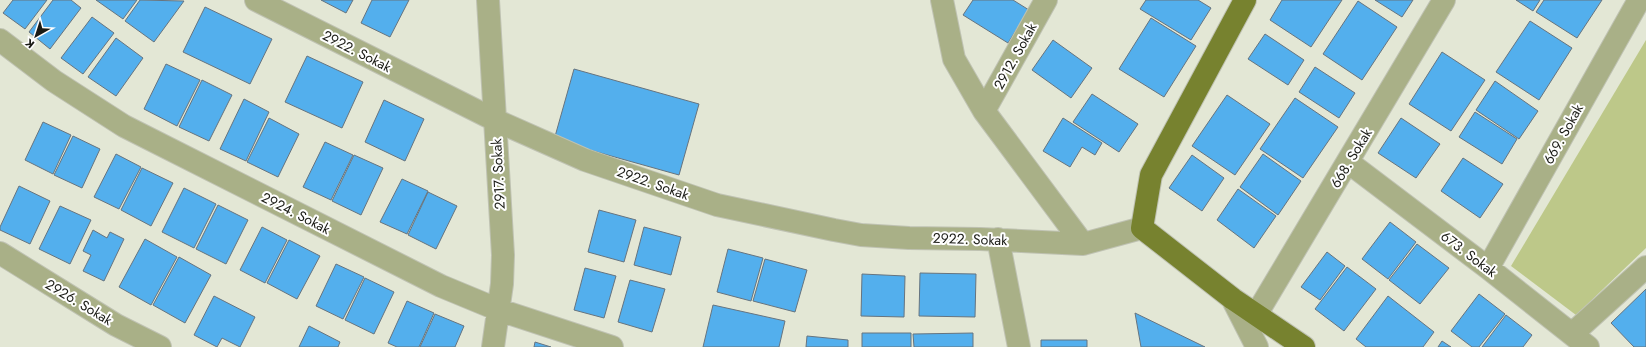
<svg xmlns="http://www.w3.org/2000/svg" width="1646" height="347" font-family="Jost,sans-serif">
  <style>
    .green { fill: #bdc889 }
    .building { fill: #53afed; stroke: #66747f }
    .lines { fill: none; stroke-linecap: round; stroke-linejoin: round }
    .minor-casing { stroke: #bfc2b2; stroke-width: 24 }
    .major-casing { stroke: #bfc2b2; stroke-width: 24 }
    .minor { stroke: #a9b087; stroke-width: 22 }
    .major { stroke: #77822f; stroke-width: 22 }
    .labels { text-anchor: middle; stroke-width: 4; stroke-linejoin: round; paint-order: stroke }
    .street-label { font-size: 14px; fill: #1a1b15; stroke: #fff }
  </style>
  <rect width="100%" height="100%" fill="#e3e7d5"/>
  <path class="green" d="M1646,40v208l-70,67 -65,-49z"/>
  <path class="building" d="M13,0h34l-22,29 -22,-16z
    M53,0h18l10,8 -31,41 -21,-17z
    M96,0h41l-14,19z
    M140,0l44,1 -30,41 -29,-21z
    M321,0h32l-7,13z
    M372,0h37l-19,37 -29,-14z
    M973,0h40l16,10 -21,33 -45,-28z
    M1146,0h52l13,8 -20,32 -51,-31z
    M1282,0h60l-31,47 -41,-27z
    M1375,0h38l-11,17z
    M1516,0h24l-7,11z
    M1544,0h58l-25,38 -41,-26z
    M1358,1l39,26 -35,53 -39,-26z
    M205,7l67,32 -22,45 -67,-32z
    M92,17l22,16 -31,41 -22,-16z
    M1151,18l45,28 -32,51 -45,-28z
    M1530,21l42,27 -33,52 -43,-28z
    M1265,34l39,26 -16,25 -40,-26z
    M116,38l27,20 -27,38 -28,-19z
    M1053,40l39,28 -21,30 -39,-28z
    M1442,52l43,28 -34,51 -42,-27z
    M307,56l56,26 -21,46 -57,-26z
    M166,64l34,16 -23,46 -33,-17z
    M1315,67l40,26 -16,25 -40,-26z
    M574,69l125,35 -20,71 -125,-35z
    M202,80l30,15 -23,46 -30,-14z
    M1495,81l43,30 -19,28 -43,-29z
    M1092,94l46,30 -19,28 -46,-30z
    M1227,95l43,29 -35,51 -43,-29z
    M1295,98l43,29 -35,51 -43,-29z
    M244,99l25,13 -23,49 -26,-12z
    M384,100l40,19 -19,42 -40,-19z
    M1475,112l42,27 -15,25 -43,-27z
    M269,118l30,16 -21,43 -31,-15z
    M1063,118l39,25 -7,12 -13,-8 -12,20 -27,-16z
    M1401,118l39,26 -24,34 -38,-25z
    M43,122l28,13 -18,39 -28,-14z
    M73,136l27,13 -18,39 -28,-13z
    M325,142l28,13 -22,45 -28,-13z
    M116,154l25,13 -22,42 -25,-12z
    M1263,154l38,27 -23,34 -38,-28z
    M354,155l29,13 -22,47 -29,-14z
    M1192,155l32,23 -22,33 -33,-23z
    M1463,158l40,26 -23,34 -39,-27z
    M142,168l31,15 -22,43 -30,-16z
    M402,179l26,12 -21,43 -27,-12z
    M19,186l31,15 -20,43 -30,-14v-3z
    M184,188l32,16 -22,44 -32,-16z
    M1238,189l38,27 -22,32 -37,-28z
    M428,192l29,14 -21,43 -28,-14z
    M218,205l30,15 -22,44 -30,-15z
    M60,206l31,14 -21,44 -31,-15z
    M599,210l37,10 -12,42 -36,-10z
    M1390,222l26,20 -28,37 -26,-20z
    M262,227l25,13 -22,43 -25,-13z
    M644,227l37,10 -10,38 -37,-10z
    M93,230l14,8 3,-6 14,7 -20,42 -21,-10 8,-16 -8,-4z
    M145,239l32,18 -26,48 -32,-18z
    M289,240l31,16 -23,43 -30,-16z
    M1417,244l32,24 -29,36 -31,-24z
    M728,249l35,9 -12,43 -34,-9z
    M1327,252l18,14 -25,34 -19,-13z
    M179,257l32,18 -26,48 -32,-18z
    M765,259l42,11 -12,42 -42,-11z
    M336,264l28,13 -21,42 -27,-13z
    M1347,267l29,22 -32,42 -29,-22z
    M585,268l31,8 -12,42 -30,-8z
    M920,273l56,1 -1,43 -56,-1z
    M862,274l43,2 -1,41 -43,-1z
    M365,278l29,14 -20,42 -29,-14z
    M630,280l35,9 -13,43 -34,-10z
    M1646,289v58h-12l-23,-24z
    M1479,294l26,20 -26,33h-7l-21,-16z
    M214,296l41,21 -15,30 -18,-9 -5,9 -23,-12z
    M1388,296l46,36 -11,15h-57l-10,-8z
    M407,301l27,12 -15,34h-22l-9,-4z
    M713,305l72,16 -6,26h-76z
    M1135,313l70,34h-64z
    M435,314l29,12 -9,21h-35z
    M1506,315l26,20 -9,12h-41z
    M309,326l31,16 -2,5h-39z
    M862,333h49v14h-49z
    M973,333v14h-59l-1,-13z
    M807,336l41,4v7h-42z
    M1041,340h46v7h-46z
    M1442,341l9,6h-13z
    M535,342l16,5h-17z"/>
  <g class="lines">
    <g class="minor-casing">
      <path id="minor" d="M256,0l239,120 90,40 132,45 117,25 27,5 48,3 71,1 103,5 59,-16
        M488,0l15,255 -1,29 -9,63
        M942,0l12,59 30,52 99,133
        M0,40l54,41 70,45 317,160 58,24 113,37
        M984,111l62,-111
        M1348,162l140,106 100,79
        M998,239l21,108
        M0,253l116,72 44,22
        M1488,268l151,-268
        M1234,302l23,45
        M1256,315l188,-315
        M1572,334l74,-67"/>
    </g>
    <g class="major-casing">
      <path id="major" d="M1245,0l-94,175 -9,53 91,71 71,48"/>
    </g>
    <use href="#minor" class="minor"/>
    <use href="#major" class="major"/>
  </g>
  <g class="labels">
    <g class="street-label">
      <text transform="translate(357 51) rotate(27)" y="5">2922. Sokak</text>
      <text transform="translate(1015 56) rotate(-61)" y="5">2912. Sokak</text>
      <text transform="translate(1563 134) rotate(-61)" y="5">669. Sokak</text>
      <text transform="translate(1351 158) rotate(-59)" y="5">668. Sokak</text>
      <text transform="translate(498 174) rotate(-93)" y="5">2917. Sokak</text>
      <text transform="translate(653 183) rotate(19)" y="5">2922. Sokak</text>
      <text transform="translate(296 213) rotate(27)" y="5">2924. Sokak</text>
      <text transform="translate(970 239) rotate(2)" y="5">2922. Sokak</text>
      <text transform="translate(1469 254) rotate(37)" y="5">673. Sokak</text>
      <text transform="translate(79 302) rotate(31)" y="5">2926. Sokak</text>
    </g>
  </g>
  <g transform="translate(36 36) rotate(219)" stroke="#ffffff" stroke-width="3" paint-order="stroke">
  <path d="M0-3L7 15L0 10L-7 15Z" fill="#1a1b15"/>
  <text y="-6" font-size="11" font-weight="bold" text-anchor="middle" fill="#1a1b15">K</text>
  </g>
</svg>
